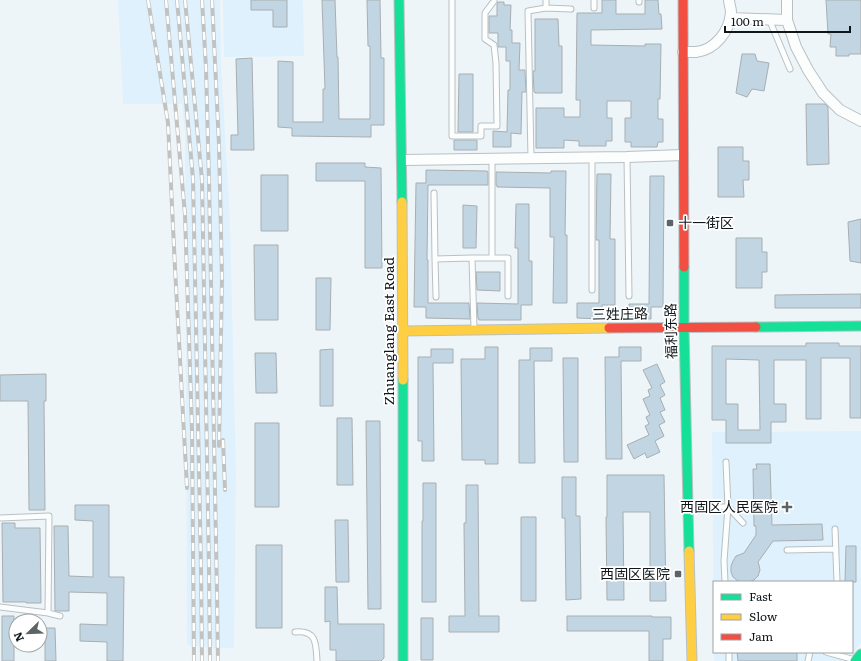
<svg xmlns="http://www.w3.org/2000/svg" width="861" height="661" font-family="Literata,'Noto Sans SC',serif">
  <style>
    .built { fill: #dff1fc; fill-rule: evenodd }
    .building { fill: #c1d6e2; stroke: #a8aeb2; fill-rule: evenodd }
    .lines { fill: none; stroke-linecap: round; stroke-linejoin: round }
    .lane-casing { stroke: #b9c0c4; stroke-width: 7 }
    .street-casing { stroke: #b9c0c4; stroke-width: 12 }
    .fast-casing { stroke: #b9c0c4; stroke-width: 11 }
    .slow-casing { stroke: #b9c0c4; stroke-width: 11 }
    .jam-casing { stroke: #b9c0c4; stroke-width: 11 }
    .lane { stroke: #fcfefe; stroke-width: 5 }
    .street { stroke: #fcfefe; stroke-width: 10 }
    .fast { stroke: #16e098; stroke-width: 9 }
    .slow { stroke: #ffcf43; stroke-width: 9 }
    .jam { stroke: #f24e42; stroke-width: 9 }
    .rail-casing { stroke: #c1c3c3; stroke-width: 4 }
    .rail { stroke: #fff; stroke-width: 2.5; stroke-dasharray: 8; stroke-linecap: butt }
    .poi-dot { fill: #5d6468; stroke: #fff; stroke-width: 1.5 }
    .labels { text-anchor: middle; stroke-width: 3.5; stroke-linejoin: round; paint-order: stroke }
    .poi-label { font-size: 14px; fill: #0f161a; stroke: #fff; text-anchor: end }
    .street-label { font-size: 14px; fill: #0f161a; stroke: #fff }
  </style>
  <rect width="100%" height="100%" fill="#eef5f9"/>
  <path class="built" d="M118,0h102l1,64 9,157 6,254 -2,173h-19l-28,-3 -2,-513 -3,-28h-59z
    M223,0h80l1,56 -80,1z
    M861,431v212l-14,18h-133l-2,-229zM714,582h138v70h-138z"/>
  <path class="building" d="M251,0h36v27h-14v-17h-22z
    M322,0h13l2,57h1l1,62h31v-73h-2l-1,-46h13l1,58h3v67h-13v12l-79,-1v-8l-14,-1v-66l15,1v60h30v-33h2z
    M602,0h14v14h29v-14h13l1,14h2l1,15 -71,1v15l54,1v-2h16l-1,55h-2v20h5v23h-5l-1,5h-26v-5h-6v-24h6v-17h-24v17h5v23h-6v5h-27v-5l-15,-1v8h-28v-40h28v9h16v-17h-4l1,-87h25z
    M826,0h35v54h-12v2h-13v-9h-6l1,-13h-3z
    M498,2h6v3h7l-1,25h2v13h8l-1,27h6l1,22h-4l-1,42 -10,-1v14h-18v-16l14,1 1,-42h2v-29h-4v-14h-8v-14h-9v-17h8v-12z
    M535,19h23l1,27h3v47h-27v-1h-1l-1,-21h2z
    M742,54h13l2,7 12,2 -5,28 -12,-2 -5,8 -11,-4z
    M252,58l2,92h-23v-15h7l-2,-76z
    M459,74h14v58h-15z
    M806,104h19l3,3 1,57 -22,1z
    M454,140h23v10h-23z
    M718,147h25v14h6v19h-6l1,17h-26z
    M316,163h49v4l16,1 1,100h-17v-87h-49z
    M426,170l61,1 1,1v13h-60l-1,75h1v43h41l1,16 -44,-1v-11h-12l2,-124h10z
    M551,171h15l-1,64h2v68h-14l1,-66h-4v-49l-53,-1v-2h-1v-13l55,1z
    M597,174h14l-1,65h5v66h-13v14l-25,-1v-15h22v-63h-3z
    M261,175h27v56h-27z
    M650,176h14l-1,131h-12v12l-22,-1v-14h20z
    M516,204h13v57h3v44h-11v15h-42v-1h-1l-1,-16 41,1v-56h-3z
    M463,205l14,1 -1,42h-13z
    M861,219v44l-11,-2 -2,-39z
    M736,238h26v14h5v20h-5v16h-26z
    M254,245h24v75h-23z
    M476,272h24v19l-23,-1z
    M316,278h15l-1,52h-14z
    M861,294v14h-86v-13z
    M806,343h33v3h22v72h-11v-60h-29v61h-15v-59h-32v44h12v18h-15v21h-45v-23h-14v-74h94zM726,359l33,1 1,70h-22v-26h-12z
    M485,347h13v117h-13v-4h-23l-1,-101h24z
    M619,347h22v14h-20l1,98h-16l-1,-102h14z
    M530,348h22v13h-18l1,102h-16v-103h11z
    M333,349v57h-13v-56z
    M431,349h22v14h-20l1,98h-12v-20h-4v-84h13z
    M255,353h21l1,40h-21z
    M563,358h15v104h-14z
    M657,364l8,18 -5,3 5,10 -5,3 5,12 -5,2 5,10 -6,3 5,11 -9,5 5,11 -13,6 -2,-5 -11,6 -7,-14 22,-10 -4,-9 4,-2 -3,-7 4,-2 -7,-16 7,-3 -2,-6 4,-2 -9,-18z
    M46,374v27h-2l1,109h-16l-1,-109h-28v-26z
    M337,418h15l1,67h-16z
    M366,421h14l1,188h-13z
    M255,423h24v84h-24z
    M756,464h14l2,61 50,-1 1,16 -50,1 -15,21 1,3 1,5 -2,6 -4,4 -5,2h-7l-4,-1 -5,-4 -2,-5v-6l2,-5 3,-5 8,-3 12,-18v-9h-2l-1,-57h4z
    M607,475h57l2,126h-16v-89h-27l1,88h-17l-1,-83h1z
    M562,477h14v39h4l1,83 -15,1 -1,-82h-3z
    M423,483h13v119h-14v-81h1z
    M466,485h12l1,131h20v16h-50v-16h16l-1,-93h2z
    M75,505h34v72h15l-1,84h-16v-19l-27,-1v-17l27,1v-32l-38,-1v19h-14l-1,-85h14l1,50 24,1v-56l-18,-1z
    M521,517h15v84h-15z
    M335,520h13l1,62h-13z
    M2,523h13v5h25l1,75h-15v-1h-23z
    M256,545h26v83h-26z
    M846,546h10v36h-11z
    M325,587h12l1,37h46v34l-3,3h-45v-11h-6v-29l-5,1z
    M2,616h12v45h-12z
    M567,616h85v1h19v22h-8v22h-14v-30h-82z
    M421,618h12v42h-12z
    M45,628h10l1,33h-11z
    M737,652h60v9h-59z"/>
  <g class="lines">
    <g class="lane-casing">
      <path id="lane" d="M452,0v136h29v-10h16l-1,-63 -2,-18 -9,-6v-26l9,-12v-1
        M546,0v8l25,1
        M594,0v8
        M639,0v2
        M769,19l21,50
        M627,157l2,139
        M531,158l-3,-147 18,-3
        M592,158v132
        M492,159v99h16v38
        M434,193l1,66
        M472,258h20
        M436,297l-1,-38 37,-1 2,71
        M689,507h39l15,16
        M0,518l49,-2 -1,97
        M835,529l2,53
        M787,550l49,-1
        M725,582l-1,-21 4,-54 -2,-45
        M0,607l48,6 12,3
        M295,632c22,-2 21,12 22,29
        M729,652v9
        M826,652l29,8
        M808,661l2,-9"/>
    </g>
    <g class="street-casing">
      <path id="street" d="M787,0v20l9,27 12,23 15,23 17,17 21,11
        M730,18l57,2
        M683,52c4,0 9,0 13,0 19,-2 34,-21 35,-40 0,-4 -2,-8 -2,-12
        M402,160l225,-3 56,-2"/>
    </g>
    <g class="fast-casing">
      <path id="fast" d="M399,0l3,202
        M684,267v60l5,224
        M756,327l105,-1
        M403,380v281
        M855,661l6,-7"/>
    </g>
    <g class="slow-casing">
      <path id="slow" d="M402,202l1,178
        M403,331l206,-3
        M689,551l3,110"/>
    </g>
    <g class="jam-casing">
      <path id="jam" d="M683,0l1,267
        M609,328l147,-1"/>
    </g>
    <use href="#lane" class="lane"/>
    <use href="#street" class="street"/>
    <use href="#fast" class="fast"/>
    <use href="#slow" class="slow"/>
    <use href="#jam" class="jam"/>
    <g class="rail-casing">
      <path id="rail" d="M148,0l20,123 7,145 12,220
        M166,0l19,215 7,215 2,231
        M177,0l16,179 8,390 1,92
        M185,0l17,180 7,389 1,92
        M202,0l4,68 3,112 8,414 1,67
        M212,0l7,145 3,133 -3,168
        M223,440l2,50"/>
    </g>
    <use href="#rail" class="rail"/>
  </g>
  <g class="poi-dot">
    <rect x="666" y="219" width="8" height="8" rx="2"/>
    <path d="M785 501h4v4h4v4h-4v4h-4v-4h-4v-4h4z"/>
    <rect x="674" y="570" width="8" height="8" rx="2"/>
  </g>
  <g class="labels">
    <g class="poi-label">
      <text x="678" y="228" text-anchor="start">十一街区</text>
      <text x="778" y="512">西固区人民医院</text>
      <text x="670" y="579">西固区医院</text>
    </g>
    <g class="street-label">
      <text transform="translate(620 314) rotate(-1)" y="5">三姓庄路</text>
      <text transform="translate(389 331) rotate(-90)" y="5">Zhuanglang East Road</text>
      <text transform="translate(671 331) rotate(-91)" y="5">福利东路</text>
    </g>
  </g>
  <rect x="713" y="581" width="140" height="72" fill="#ffffff" stroke="#9fa2a3"/>
  <rect x="721" y="594" width="20" height="6" fill="#16e098" stroke="#9fa2a3"/>
  <text x="749" y="601" font-size="12" fill="#0f161a">Fast</text>
  <rect x="721" y="614" width="20" height="6" fill="#ffcf43" stroke="#9fa2a3"/>
  <text x="749" y="621" font-size="12" fill="#0f161a">Slow</text>
  <rect x="721" y="634" width="20" height="6" fill="#f24e42" stroke="#9fa2a3"/>
  <text x="749" y="641" font-size="12" fill="#0f161a">Jam</text>
  <g transform="translate(28 633) rotate(247)"><circle r="19" fill="#ffffff" stroke="#9fa2a3"/>
  <path d="M0-3L7 15L0 10L-7 15Z" fill="#5d6468"/>
  <text y="-6" font-size="11" font-weight="bold" text-anchor="middle" fill="#0f161a">N</text>
  </g>
  <path d="M725 26v6h125v-6" fill="none" stroke="#0f161a" stroke-width="2"/>
  <text x="731" y="26" font-size="12" fill="#0f161a" stroke="#ffffff" stroke-width="3" paint-order="stroke">100 m</text>
</svg>
